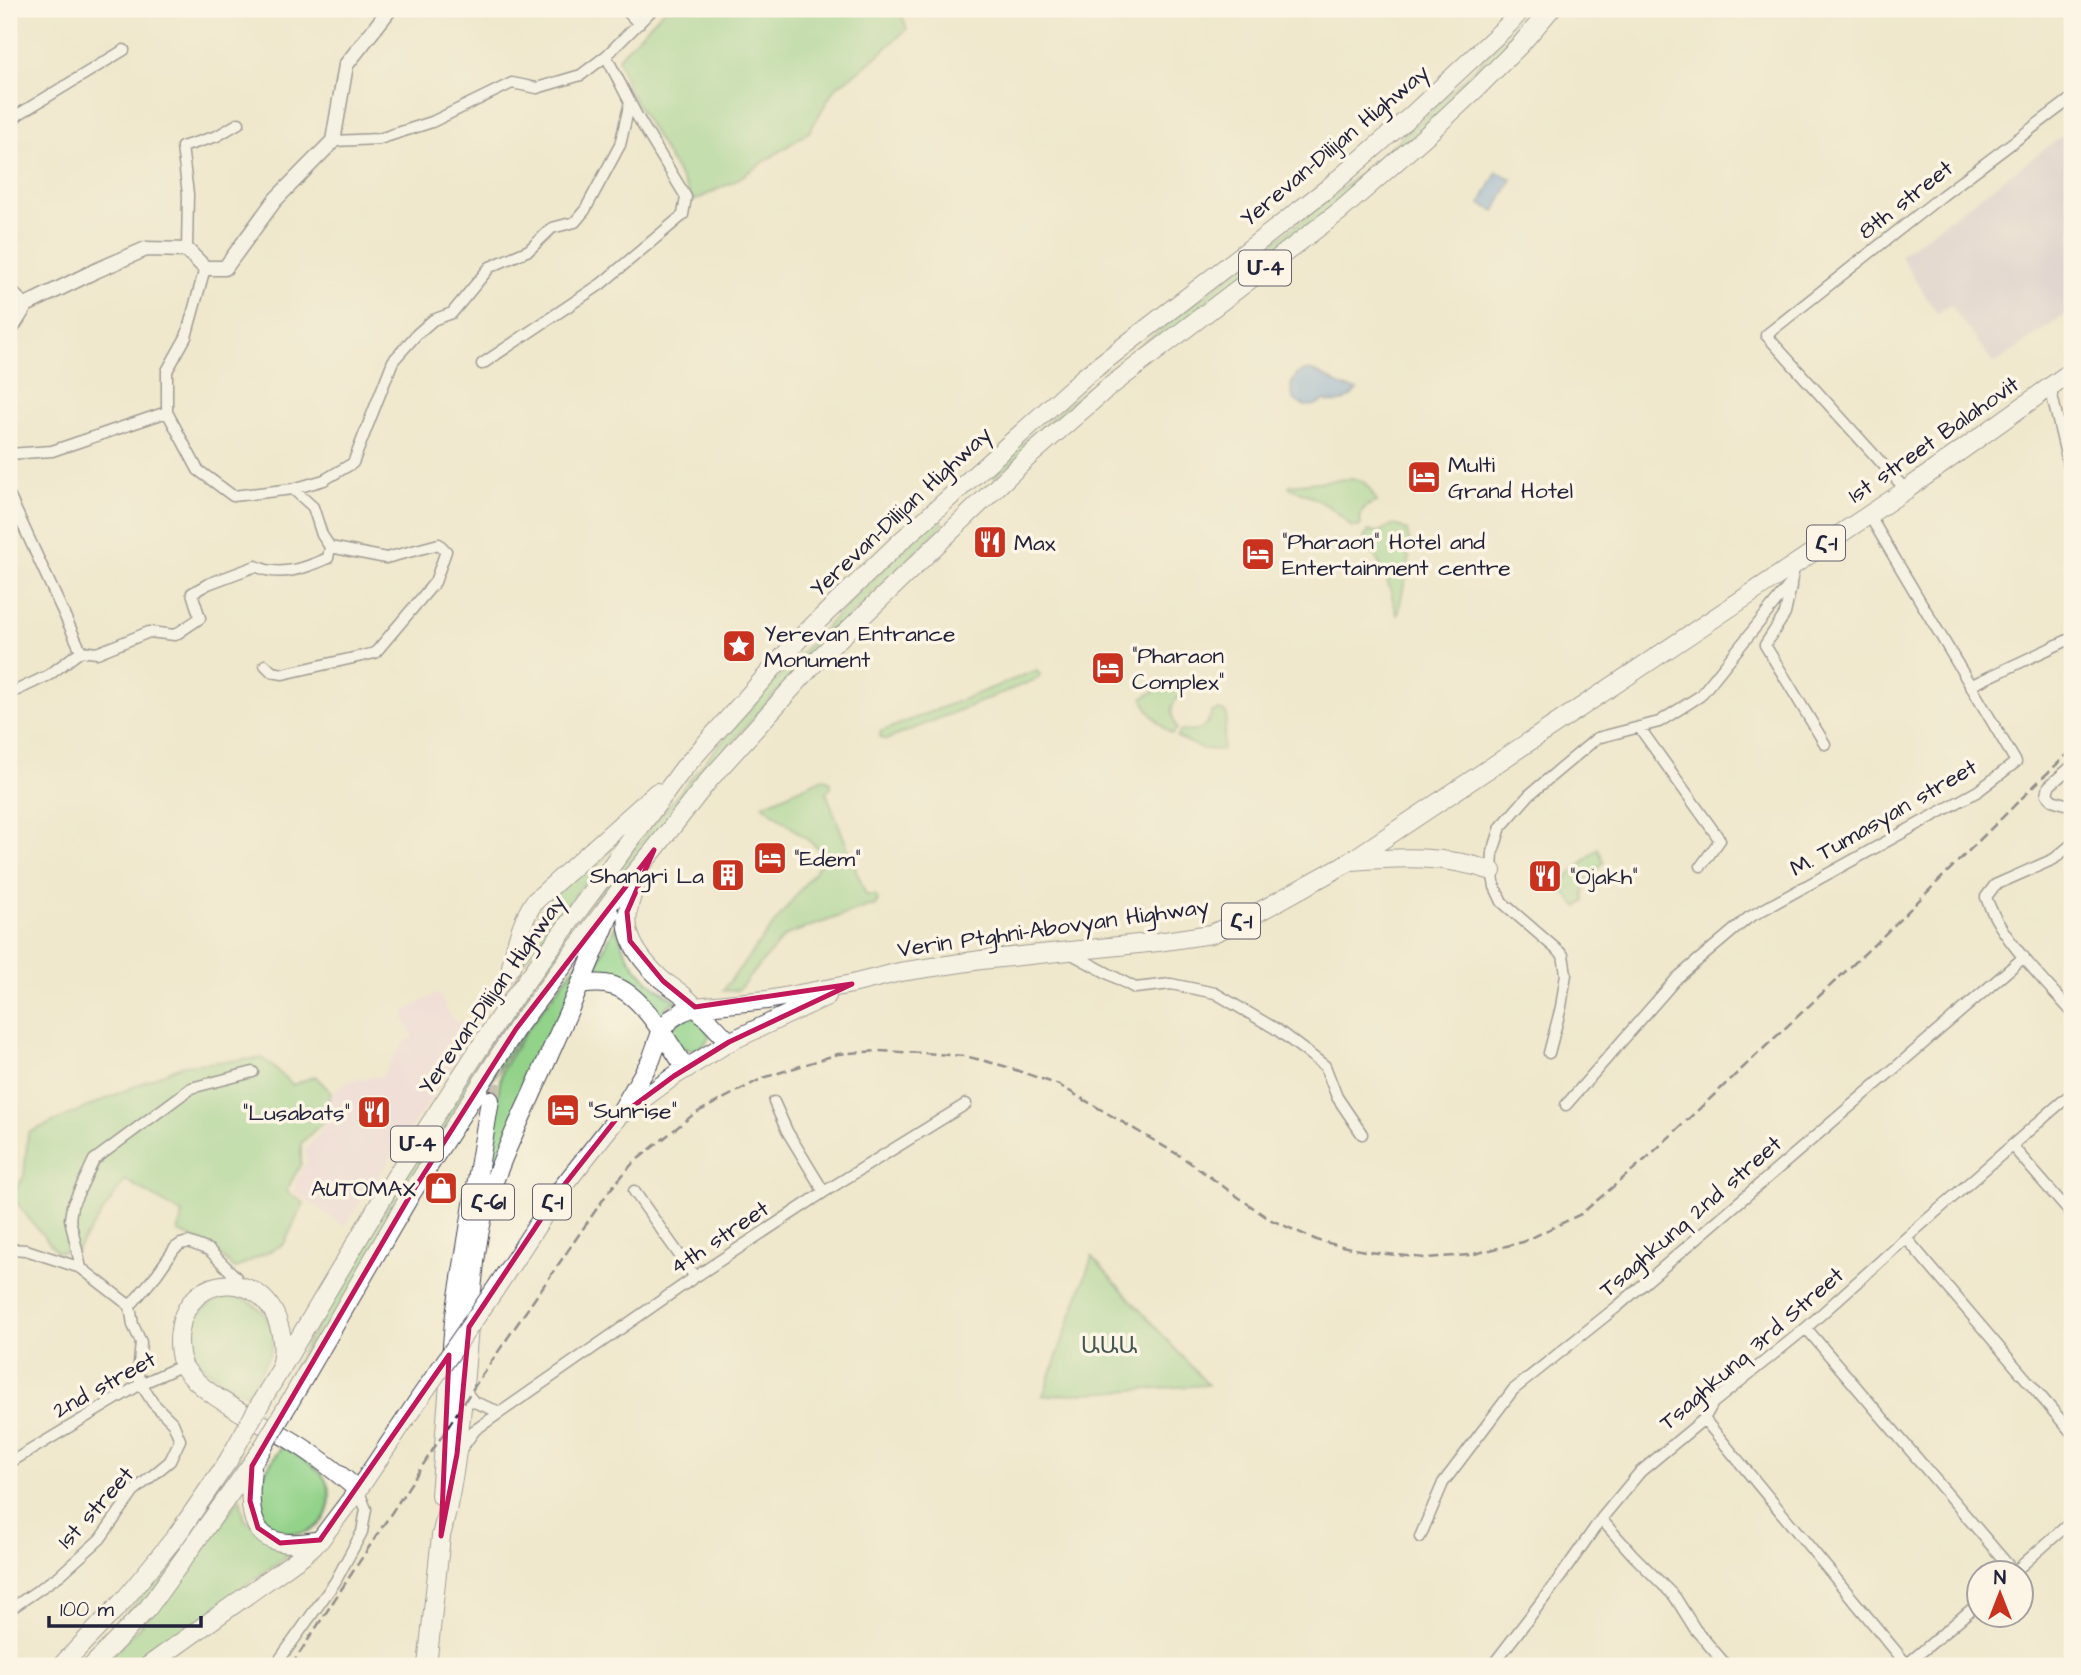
<svg xmlns="http://www.w3.org/2000/svg" width="2081" height="1675" font-family="'Architects Daughter','Noto Sans Armenian',sans-serif">
  <style>
    .built { fill: #f0d0e5 }
    .industrial { fill: #cebed2 }
    .green { fill: #92d289; stroke: #5a7a62; stroke-width: 2 }
    .water { fill: #709ed8; stroke: #49608a; stroke-width: 2 }
    .lines { fill: none; stroke-linecap: round; stroke-linejoin: round }
    .trunk-tunnel { stroke: #c6c0af; stroke-width: 18; stroke-dasharray: 18 9; stroke-linecap: butt }
    .minor-casing { stroke: #414051; stroke-width: 13 }
    .tertiary-casing { stroke: #414051; stroke-width: 17 }
    .primary-casing { stroke: #414051; stroke-width: 20 }
    .trunk-casing { stroke: #414051; stroke-width: 20 }
    .minor { stroke: #fff; stroke-width: 10 }
    .tertiary { stroke: #fff; stroke-width: 14 }
    .primary { stroke: #fff; stroke-width: 18 }
    .trunk { stroke: #fff; stroke-width: 18 }
    .rail { stroke: #22223b; stroke-width: 2.5; stroke-dasharray: 10 5; stroke-linecap: butt }
    .primary-bridge-casing { stroke: #414051; stroke-width: 20; stroke-linecap: butt }
    .trunk-bridge-casing { stroke: #414051; stroke-width: 20; stroke-linecap: butt }
    .primary-bridge { stroke: #fff; stroke-width: 18 }
    .trunk-bridge { stroke: #fff; stroke-width: 18 }
    .marked { fill: none; stroke: #c2185b; stroke-width: 5; stroke-linejoin: round }
    .labels { text-anchor: middle; stroke-width: 7; stroke-linejoin: round; paint-order: stroke }
    .shield { fill: #fcf5e5; stroke: #63616e; stroke-width: 2 }
    .shield-label { font-size: 21px; font-weight: bold; fill: #22223b }
    .street-label { font-size: 23px; fill: #22223b; stroke: #fcf5e5 }
    .poi-label { font-size: 23px; fill: #22223b; stroke: #fcf5e5; text-anchor: start }
    .park-label { font-size: 23px; fill: #445752; stroke: #fcf5e5 }
  </style>
  <rect width="100%" height="100%" fill="#fcf5e5"/>
  <filter id="ink" filterUnits="userSpaceOnUse"><feTurbulence type="fractalNoise" baseFrequency=".0143" numOctaves="2"/><feDisplacementMap in="SourceGraphic" scale="14" xChannelSelector="R" yChannelSelector="G"/><feConvolveMatrix kernelMatrix="1 2 1 2 8 2 1 2 1" color-interpolation-filters="sRGB"/></filter>
  <filter id="wash" filterUnits="userSpaceOnUse"><feTurbulence type="fractalNoise" baseFrequency=".00686" numOctaves="4" result="noise"/><feDisplacementMap in="SourceGraphic" scale="28" xChannelSelector="R" yChannelSelector="G"/><feGaussianBlur stdDeviation="1.57" result="paint"/><feColorMatrix in="noise" values="0 0 0 0 0 0 0 0 0 0 0 0 0 0 0 0 0 1.4 0 .05"/><feComposite in="paint" operator="in"/></filter>
  <g filter="url(#wash)">
    <rect width="100%" height="100%" fill="#efe8cc"/>
    <path class="built" d="M438,993l15,28 26,7 -135,198 -49,-33v-9l12,-24 -2,-10 16,-19 11,-38 16,-12 34,-5 20,-31 11,-8 -8,-17v-8z"/>
    <path class="industrial" d="M2072,129v181l-78,54 -44,-59 -13,9 -37,-59z"/>
    <path class="green" d="M665,9h235l7,20 -35,32 -37,27 -26,44 -74,49 -41,20 -66,-112 -10,-31z
      M1530,9h11l-39,44 -49,48 -103,91 -110,86 -246,200 -6,-7 137,-114 206,-159 92,-79 66,-65z
      M1335,480c27,-2 29,-3 42,22 -12,3 -19,9 -16,22l-2,3h-7c-12,-13 -26,-24 -42,-31 -7,-4 -15,-5 -21,-9l1,-2z
      M938,518l6,6c-63,61 -125,121 -183,186 -49,54 -95,110 -140,167l-376,590 -81,114 -79,85h-9c29,-30 59,-60 84,-92 28,-36 54,-74 79,-112 85,-149 170,-300 266,-442 22,-32 47,-63 71,-95 108,-146 227,-285 362,-407z
      M1392,525l9,2 6,3c8,27 -5,55 -8,82l-2,3 -7,-26 -7,-19 -19,-32 4,-7 11,1z
      M1037,670l3,5 -3,4 -151,61 -6,-3v-5z
      M1173,680l7,2 2,3v9c-15,11 -11,21 -5,35l-5,5c-12,-9 -24,-21 -29,-36z
      M1219,710l6,2 2,3 -5,35 -19,-1 -26,-12 4,-7c17,2 26,-1 31,-18z
      M823,778l8,4v6l-5,4 40,103h9l3,5 -3,6h-6l-80,28 -6,4 -45,52 -9,1 -6,-1 104,-135 -64,-50z
      M635,819l-111,142 -4,-8 15,-34 12,-19z
      M1598,848l6,14c-14,17 -21,15 -20,39l-6,6 -20,-21z
      M616,924c7,36 31,61 63,78 -11,1 -16,6 -19,17 -10,-23 -42,-52 -68,-46z
      M595,940l-117,269 24,-139 23,-38z
      M692,1013l18,21c-4,14 -16,19 -29,13l-8,-14v-7z
      M263,1058l30,27 22,-9 16,16 -9,31 -21,20v21l-15,27 18,12 -20,41 -50,25 -22,-23 -34,-14 5,-18 -58,-34 -49,71 -19,1 -27,-32 -18,-24 12,-20 4,-43 155,-68z
      M1092,1257l116,128 -165,11z
      M231,1297c26,2 49,25 40,53 -6,16 -16,30 -25,44 -14,-8 -30,-15 -42,-27 -29,-27 -8,-66 27,-70z
      M282,1446c14,9 34,18 43,33 4,8 6,17 4,26 -10,49 -86,30 -69,-22 4,-13 15,-26 22,-37z
      M240,1498l5,22 53,28 -164,118h-33l54,-56 26,-31z"/>
    <path class="water" d="M1497,172l15,7 -17,32 -15,-7z
      M1308,370c17,2 30,19 49,20 -9,11 -20,16 -33,10 -11,8 -22,8 -31,-2l-2,-13 6,-11z"/>
  </g>
  <g filter="url(#ink)">
    <g class="lines">
      <path class="trunk-tunnel" d="M490,1100l21,-133"/>
      <g class="minor-casing">
        <path id="minor" d="M625,9l14,15
          M9,123l10,-9 105,-64
          M333,141l46,-2 53,-17 80,-39 25,5 44,-13 25,-19 47,-47
          M187,250l1,-56 -6,-47 35,-11 22,-13
          M9,288l17,17
          M482,364l119,-80 82,-69 3,-18 -49,-81 -31,-60
          M2050,387l22,93
          M9,454l43,-3 115,-39
          M293,489l31,-9 29,-17 40,-102 24,-27 16,-14 19,-7 38,-46 39,-17 23,-22 23,-6 10,-12 35,-65 10,-43
          M1906,490l-140,-155 177,-140 129,-97
          M9,495l72,156 -32,24 -40,19
          M1791,586l-6,28 -20,31 60,99
          M81,651l16,2 52,-21 26,3 25,-17 -8,-25 16,-9 48,-18c23,12 50,2 72,-8l2,-11 -8,-12 -9,-28 -20,-18 -60,7 -35,-26 -31,-58v-41l19,-34 19,-69
          M265,665l7,7 11,2 92,-21 60,-71 11,-31 -7,-7 -53,14 -56,-11
          M1970,686l102,-48
          M1639,727l81,113 -19,26
          M2072,766l-23,20 -2,8 5,6 20,6
          M2072,844l-18,15 -59,26 -9,12c13,40 58,83 86,115
          M1070,953l65,35 36,-4 44,9 61,36 49,37 12,31 25,37
          M1549,1053l12,-46 5,-33 -3,-19 -61,-53 -7,-15 -3,-16 1,-19 8,-25 28,-32 68,-57 62,-16 41,-26 91,-113 4,-19
          M774,1102l13,29 37,61
          M1566,1105l111,-127 71,-60 230,-127 38,-29 -147,-247
          M2012,1146l60,69
          M634,1191l61,86
          M1906,1238l166,195
          M9,1249l17,1 55,18 49,38 3,19 8,17 -3,33 3,9 12,19 20,20 7,17 -10,21 -35,29 -35,49 -40,36 -51,35
          M81,1268l-11,-49 2,-13 22,-46 97,-72 62,-16
          M130,1306l27,-32 18,-26 6,-4 7,-2 21,8 27,27 -4,7
          M1806,1328l208,244
          M465,1391l9,11 26,10
          M1704,1419l204,247
          M459,1452l16,-22 220,-153 129,-85 142,-88
          M9,1463l132,-79 42,-19
          M1601,1519l32,36 42,42 20,32 32,37
          M1420,1537l23,-54 70,-93 105,-84 406,-349
          M2012,1574l60,-53
          M275,1666l60,-84 27,-50 4,-23 -8,-19
          M1492,1666l69,-90 40,-57 39,-47 64,-53 9,-16 93,-75 100,-90 166,-145
          M1905,1666l75,-64"/>
      </g>
      <g class="tertiary-casing">
        <path id="tertiary" d="M9,332l17,-27 67,-33 53,-23 41,1 18,18h20l50,-68 58,-59 13,-76 44,-56"/>
      </g>
      <g class="primary-casing">
        <path id="primary" d="M1352,861c48,-4 94,-6 140,10
          M624,1113l50,-37 55,-34 98,-46
          M494,1291l67,-102 56,-71 34,-58 10,-28 10,-13 11,-7 13,-5 72,-7 85,-16 48,-12 81,-12 177,-18 53,-8 35,-15 103,-57 557,-372 166,-119
          M358,1490l61,-91
          M427,1666l14,-130"/>
      </g>
      <g class="trunk-casing">
        <path id="trunk" d="M642,872c-24,46 -19,72 19,107 7,6 15,10 22,16 16,14 31,31 46,47
          M511,967c5,-25 10,-45 23,-65l123,-110
          M581,985c11,-2 22,-3 33,1 29,9 55,58 72,83
          M305,1376l106,-182 105,-165 103,-138 35,-41 54,-69 112,-124 205,-197 79,-69 236,-180 90,-79 46,-43 45,-45 30,-35
          M264,1397l130,-218 107,-164 182,-246 116,-130 102,-98 183,-164 244,-189 85,-74 96,-90 13,-15
          M252,1468c-6,58 4,85 68,72
          M440,1495l14,-174 36,-221
          M441,1536c18,-69 22,-140 28,-210 3,-33 5,-73 13,-105 10,-42 30,-84 48,-123 27,-61 55,-122 80,-184
          M61,1666l63,-66 53,-65 51,-74
          M92,1666l56,-58 112,-156
          M148,1666l155,-111 17,-15 38,-50c-20,-17 -41,-34 -64,-48 -29,-18 -92,-46 -110,-75 -5,-10 -6,-27 -4,-37 8,-59 84,-61 99,-4 4,13 5,23 2,36"/>
      </g>
      <use href="#minor" class="minor"/>
      <use href="#tertiary" class="tertiary"/>
      <use href="#primary" class="primary"/>
      <use href="#trunk" class="trunk"/>
      <path class="rail" d="M291,1666l189,-288 129,-187 24,-28 61,-49 69,-36 75,-24 39,-3 46,2 42,3 39,10 55,19 123,72 87,62 50,22 50,11 56,6 45,-3 53,-13 58,-28 67,-57 232,-218 157,-156 35,-33"/>
      <g class="primary-bridge-casing">
        <path id="primary-bridge" d="M419,1399l75,-108"/>
      </g>
      <g class="trunk-bridge-casing">
        <path id="trunk-bridge" d="M260,1452l45,-76
          M228,1461l36,-64"/>
      </g>
      <use href="#primary-bridge" class="primary-bridge"/>
      <use href="#trunk-bridge" class="trunk-bridge"/>
    </g>
  </g>
  <path d="M0 0H2081V1675H0ZM654,850l-27,62 3,29 33,40 32,26 157,-23 -123,58 -55,34 -57,42 -56,71 -92,138 -12,127 -16,82 8,-181 -129,185 -40,3 -22,-15 -8,-27 2,-35 159,-272 105,-165z" fill="#efe8cc" fill-opacity=".55" fill-rule="evenodd"/>
  <path class="marked" d="M654,850l-27,62 3,29 33,40 32,26 157,-23 -123,58 -55,34 -57,42 -56,71 -92,138 -12,127 -16,82 8,-181 -129,185 -40,3 -22,-15 -8,-27 2,-35 159,-272 105,-165z"/>
  <defs>
    <g id="hotel-square" transform="scale(1.75)"><rect x="-9" y="-9" width="18" height="18" rx="4" fill="#c8321e" stroke="#fcf5e5"/><path d="M-6-4.5h1.5V1H6V5H4.5V3h-9V5H-6ZM-4 0a1.8 1.8 0 1 1 3.6 0ZM.5 0V-2.5h3Q6-2.5 6 0Z" fill="#fff"/></g>
    <g id="restaurant-square" transform="scale(1.75)"><rect x="-9" y="-9" width="18" height="18" rx="4" fill="#c8321e" stroke="#fcf5e5"/><path d="M-5-6h1v4h1v-4h1v4h1v-4h1v5L-1.5 .5V6h-2V.5L-5-1ZM5-6V6H3V1.5H1.5Q1.5-4 5-6Z" fill="#fff"/></g>
    <g id="sight-square" transform="scale(1.75)"><rect x="-9" y="-9" width="18" height="18" rx="4" fill="#c8321e" stroke="#fcf5e5"/><path d="M0-6L1.8-2.2L6-1.7L2.9 1.2L3.7 5.4L0 3.3L-3.7 5.4L-2.9 1.2L-6-1.7L-1.8-2.2Z" fill="#fff"/></g>
    <g id="building-square" transform="scale(1.75)"><rect x="-9" y="-9" width="18" height="18" rx="4" fill="#c8321e" stroke="#fcf5e5"/><path d="M-4-6H4V6H1V3H-1V6H-4ZM-2.5-4.3h1.7v1.8h-1.7ZM.8-4.3h1.7v1.8H.8ZM-2.5-1h1.7V.8h-1.7ZM.8-1h1.7V.8H.8Z" fill="#fff"/></g>
    <g id="shop-square" transform="scale(1.75)"><rect x="-9" y="-9" width="18" height="18" rx="4" fill="#c8321e" stroke="#fcf5e5"/><path d="M-5-2.5h2.3a2.7 3.5 0 0 1 5.4 0H5L5.5 6h-11ZM-1.5-2.5h3a1.5 2.3 0 0 0-3 0Z" fill="#fff"/></g>
  </defs>
  <g fill-rule="evenodd">
    <use href="#hotel-square" x="1424" y="477"/>
    <use href="#restaurant-square" x="990" y="542"/>
    <use href="#hotel-square" x="1258" y="554"/>
    <use href="#sight-square" x="739" y="646"/>
    <use href="#hotel-square" x="1108" y="668"/>
    <use href="#hotel-square" x="770" y="858"/>
    <use href="#building-square" x="728" y="875"/>
    <use href="#restaurant-square" x="1545" y="876"/>
    <use href="#hotel-square" x="563" y="1110"/>
    <use href="#restaurant-square" x="374" y="1112"/>
    <use href="#shop-square" x="441" y="1188"/>
  </g>
  <g class="labels">
    <g class="shield">
      <rect x="1239" y="250.5" width="52" height="35" rx="5"/>
      <rect x="1807" y="525.5" width="38" height="35" rx="5"/>
      <rect x="1222" y="903.5" width="38" height="35" rx="5"/>
      <rect x="391" y="1126.5" width="52" height="35" rx="5"/>
      <rect x="462" y="1184.5" width="52" height="35" rx="5"/>
      <rect x="533" y="1184.5" width="38" height="35" rx="5"/>
    </g>
    <g class="shield-label">
      <text x="1265" y="275">Մ-4</text>
      <text x="1826" y="550">Հ-1</text>
      <text x="1241" y="928">Հ-1</text>
      <text x="417" y="1151">Մ-4</text>
      <text x="488" y="1209">Հ-61</text>
      <text x="552" y="1209">Հ-1</text>
    </g>
    <g class="street-label">
      <text transform="translate(1334 145) rotate(-40)" y="8">Yerevan-Dilijan Highway</text>
      <text transform="translate(1905 199) rotate(-38)" y="8">8th street</text>
      <text transform="translate(1933 439) rotate(-35)" y="8">1st street Balahovit</text>
      <text transform="translate(900 511) rotate(-43)" y="8">Yerevan-Dilijan Highway</text>
      <text transform="translate(1883 817) rotate(-30)" y="8">M. Tumasyan street</text>
      <text transform="translate(1053 927) rotate(-8)" y="8">Verin Ptghni-Abovyan Highway</text>
      <text transform="translate(491 994) rotate(-55)" y="8">Yerevan-Dilijan Highway</text>
      <text transform="translate(1690 1216) rotate(-41)" y="8">Tsaghkunq 2nd street</text>
      <text transform="translate(719 1237) rotate(-34)" y="8">4th street</text>
      <text transform="translate(1751 1348) rotate(-41)" y="8">Tsaghkunq 3rd Street</text>
      <text transform="translate(104 1384) rotate(-29)" y="8">2nd street</text>
      <text transform="translate(95 1507) rotate(-48)" y="8">1st street</text>
    </g>
    <g class="poi-label">
      <text x="1448" y="472">Multi<tspan x="1448" dy="26">Grand Hotel</tspan></text>
      <text x="1282" y="549">"Pharaon" Hotel and<tspan x="1282" dy="26">Entertainment centre</tspan></text>
      <text x="1014" y="550">Max</text>
      <text x="764" y="641">Yerevan Entrance<tspan x="764" dy="26">Monument</tspan></text>
      <text x="1132" y="663">"Pharaon<tspan x="1132" dy="26">Complex"</tspan></text>
      <text x="794" y="866">"Edem"</text>
      <text x="704" y="883" text-anchor="end">Shangri La</text>
      <text x="1570" y="884">"Ojakh"</text>
      <text x="588" y="1118">"Sunrise"</text>
      <text x="350" y="1120" text-anchor="end">"Lusabats"</text>
      <text x="416" y="1196" text-anchor="end">AUTOMAX</text>
    </g>
    <g class="park-label">
      <text x="1109" y="1353">ԱԱԱ</text>
    </g>
  </g>
  <rect width="2081" height="1675" fill="none" stroke="#fcf5e5" stroke-width="35"/>
  <g transform="translate(2000 1594)"><circle r="33" fill="#fcf5e5" stroke="#a5a1a1" stroke-width="2"/>
  <path d="M0-5L12 26L0 18L-12 26Z" fill="#c8321e"/>
  <text y="-10" font-size="19" font-weight="bold" text-anchor="middle" fill="#22223b">N</text>
  </g>
  <path d="M49 1616v10h152v-10" fill="none" stroke="#22223b" stroke-width="3.5"/>
  <text x="60" y="1616" font-size="21" fill="#22223b" stroke="#fcf5e5" stroke-width="5" paint-order="stroke">100 m</text>
</svg>
